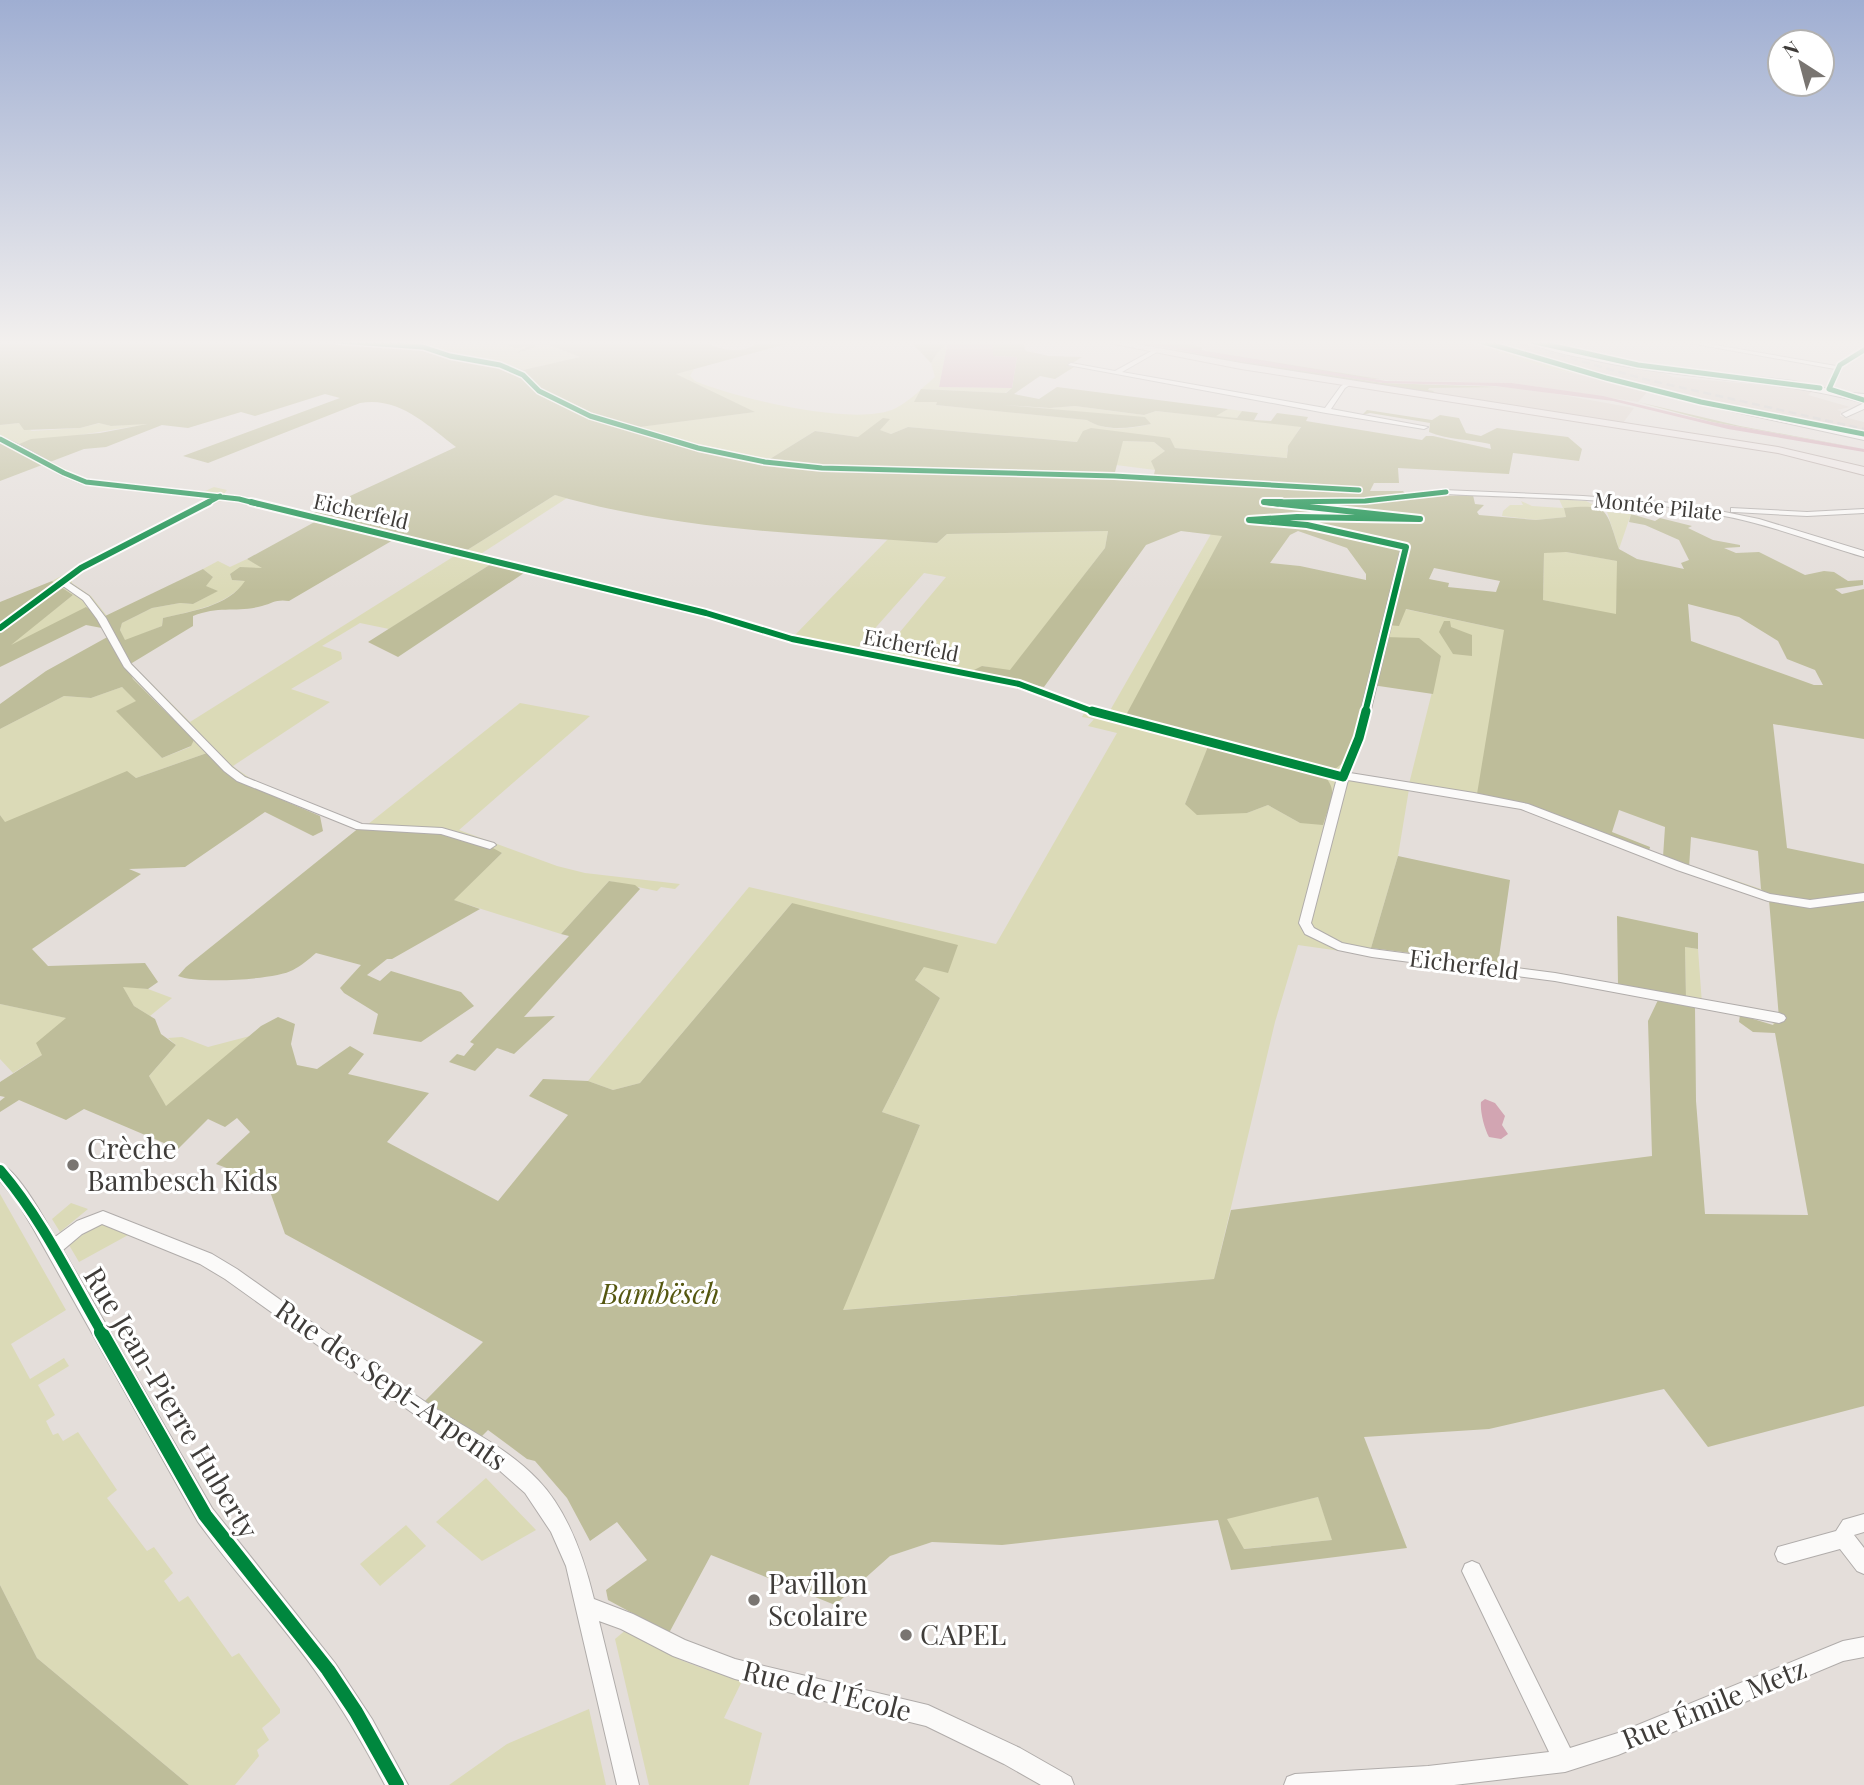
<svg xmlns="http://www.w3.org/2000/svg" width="1864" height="1785" font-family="'Playfair Display',serif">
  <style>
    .built { fill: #dbd0c8 }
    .green { fill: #dbdab7; fill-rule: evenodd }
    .forest { fill: #bebd9a; fill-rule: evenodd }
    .water { fill: #d2a5b2 }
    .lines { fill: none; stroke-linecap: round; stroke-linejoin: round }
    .minor-casing { stroke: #b0acaa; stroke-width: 2 }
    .tertiary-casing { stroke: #b0acaa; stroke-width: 2 }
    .primary-casing { stroke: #b6a8a5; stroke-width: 2 }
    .minor { fill: #fbfaf9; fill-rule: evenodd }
    .tertiary { fill: #fbfaf9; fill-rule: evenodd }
    .primary { fill: #ede6e5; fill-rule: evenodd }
    .rail { stroke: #c9c7c6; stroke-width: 2.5; stroke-dasharray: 8 4.5; stroke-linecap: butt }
    .cycleway-far4-casing { stroke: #fff; stroke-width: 8 }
    .cycleway-far3-casing { stroke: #fff; stroke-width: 10 }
    .cycleway-far2-casing { stroke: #fff; stroke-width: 13 }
    .cycleway-far1-casing { stroke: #fff; stroke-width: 15 }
    .cycleway-casing { stroke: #fff; stroke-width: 18 }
    .cycleway-far4 { stroke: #00873e; stroke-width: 5 }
    .cycleway-far3 { stroke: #00873e; stroke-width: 6 }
    .cycleway-far2 { stroke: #00873e; stroke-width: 9 }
    .cycleway-far1 { stroke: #00873e; stroke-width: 10 }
    .cycleway { stroke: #00873e; stroke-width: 14 }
    .poi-dot { fill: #797571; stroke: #fff; stroke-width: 2.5 }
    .labels { text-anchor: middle; stroke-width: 6; stroke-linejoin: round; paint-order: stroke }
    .far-street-label { font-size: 21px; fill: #3f3c39; stroke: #fff }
    .street-label { font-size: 24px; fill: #3f3c39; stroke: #fff }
    .near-poi-label { font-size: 28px; fill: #3f3c39; stroke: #fff; text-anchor: start }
    .near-park-label { font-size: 28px; font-style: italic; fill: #555710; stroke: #fff }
    .near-street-label { font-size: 28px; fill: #3f3c39; stroke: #fff }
  </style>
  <rect width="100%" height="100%" fill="#e4deda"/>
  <path class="built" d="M1166,341h297l85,27 101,22 -11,12 -126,-19 -126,-3 -177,-28 -8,-5z
    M1483,341h37l51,14 93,18 9,4 141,13 -6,5 42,12 -13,3 4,1 -1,5 24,6v10l-204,-41z
    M1447,386l55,1 33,3 99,18 -11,15 -191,-30 -5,-3 2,-3z"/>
  <path class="green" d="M338,341h153l25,7 31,-4 34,13 -58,13 -18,-7 -40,-4 -42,-12z
    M948,341l-9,46 73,1 -7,5 -84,-4 17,13 -2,3 152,15c16,12 44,9 62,4l-79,-13 -75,-6 54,3 25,-2 69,9 12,-4 58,6v-1l14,-7 14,2 -5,7 -22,-2 86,10 -14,24 1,8 -113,-10 -6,-10 -91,4 -170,-15 -17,7 -12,-4 -21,7 -43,-6 -50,31 -67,-14 -68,-20 124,-16 -79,-38 27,-8 -8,3 -4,7 5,5c41,17 162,47 201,27 14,-7 27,-21 39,-31l-4,-14 11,-18z
    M1463,341h15l132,39 -63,-12z
    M19,423l13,8 48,-3 20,-5 11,3 44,-3 -138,22 -17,-6v-14z
    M1122,441l32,1 11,9 -10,19 -39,-5z
    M52,462l33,17 19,4 99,9 11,-5 13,3 -3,4 97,24 -4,3c-25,-5 -63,-20 -84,-21 -36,-1 -116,52 -150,70l-11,9v4l19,13 16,20 -100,31 66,-52 -21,-14 153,-82 -12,-4 -111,-12 -13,-4 -25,-14z
    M555,495l12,3 -88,57 230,56 85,25 94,-97 49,4 10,-9 161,-3 -3,17 -95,123 -28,-5 -6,8 54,9 44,19 34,12 103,-180 12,1 -100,187 87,21 -25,61 62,9 21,-8 32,18 19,-51 53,-87h5l-13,54 -13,33 2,3 56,9 32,-128 -57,-19 3,-13 18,-15 99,21 20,174 45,15 113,46 7,2v-2l72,24 7,8 -246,-89 -113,-19 -11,67 -27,92 188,25 127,26 -1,-52 13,2 4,55 77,14 -6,7 -1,-5 -219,-39 -255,-36 -23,77 -61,257 -372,31 78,-185 -38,-13 58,-114 -25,-18 9,-13 -132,-64 -152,180 -27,7 -25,-9 161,-194 247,57 121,-211 -29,-7 6,-7 -12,-2 2,-4 -68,-27 -226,-45 -91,-27 -208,-50 -102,65 -29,-6 -38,23 19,6 1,7 -51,30 39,13 -97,64c30,25 95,50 134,59l153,-122 70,13 -131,114 98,36 28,7 95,11 -5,5 -14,-2 -4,4 -48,-10 -48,53 -108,-34 49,-47 -142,-26 -3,3 -119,-49 -31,-28 -71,25 -9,-6 -122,51 -5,-8v-86l64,-33 27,2 31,-11 15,14 -20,10 45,47 28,-11 4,-7 -61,-61 -6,-14 4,-2 59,59 266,-167 -61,-16 5,-3 64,16zM924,573l22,4 -62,74 -8,-1 -6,6 -16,-4z
    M1559,499l27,2 12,6 -33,1 1,9 -30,3 -34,-4 1,-5 7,-6h13l-2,-4 11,5 31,2z
    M1607,512l24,2 -12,35z
    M1544,552h22l52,9 -2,54 -73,-15z
    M247,559l17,9 -34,6 2,6 14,1c-19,25 -54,30 -83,37l-1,8 -37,15 -5,-11 2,-7 30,-15 28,-5 13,1 24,-13 -12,-5 8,-9 -10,-8 15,-8 12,6z
    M122,986l26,3 24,9 -22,18 -16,-10z
    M0,1004l67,14 -25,37 -29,18 -13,-14z
    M250,1036l-84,71 -17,-31 27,-31 -8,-7 14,-1 26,10z
    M0,1194l66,116 -55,34 19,35 34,-21 5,8 -31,19 17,30 -9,6 7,14 5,-2 5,8 15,-9 39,58 -10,8 40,53 7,-4 19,26 -9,8 15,21 9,-6 44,61 7,-4 41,56v4l-18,15 7,12 -12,10 2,6 -24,29h-46l-152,-127 -37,-73z
    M71,1203l17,6 -28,23 -8,-13z
    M96,1225h13l21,9 -51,28 -10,-17z
    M486,1478l50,52 -54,31 -46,-39z
    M1318,1497l15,43 -90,9 -17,-31z
    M406,1525l20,21 -46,40 -20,-22z
    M627,1629c36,26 72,41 116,50l-19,39 38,15 -13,52h-100l-34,-146z
    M589,1709l17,76h-157l58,-41z"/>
  <path class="forest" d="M0,341h338l85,6 42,12 40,4 18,7 57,-13 -33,-13 -12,1 1,2 -20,6 13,-7 -13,2 -25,-7h210c20,9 42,15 59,0h37l-121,33 79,38 -123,16 66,20 67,14 50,-31 43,6 25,-19 7,1 -10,11 11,4 17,-7 169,15 6,-11 8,-3 79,10 5,10 112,10 1,-12 13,-19 -145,-16 -12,4 -69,-9 -25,2 -47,-3 142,12 6,7c-20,4 -46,8 -64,-4l-151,-15 1,-3h-23l7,-13 85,4 6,-5 5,-31 -24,-1v-14c-33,-1 -44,-10 -62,21l-21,-22h112l4,10 23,5 33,1 -14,9 6,1 -19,12 -15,-3 -26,18 25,5 18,-12 171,22 -12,7 21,2 5,-7 16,2 -4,7 17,1 6,-8 31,4 -2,4 116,19 4,-4h7l58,13 -1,-5c-20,-5 -43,-4 -61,-12l1,-9 -60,-10 -8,2 5,-5 65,10 8,-5 19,3 7,15 15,3 16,-8 71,9 14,12 -3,12 -66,-8 -4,21 -111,-6 1,15h-25l-4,8h33l5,6 65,-2 2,9 9,1 -7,7 2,3 57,5 30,-3 -2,-9c46,-4 41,0 55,41l18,10 47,10 -3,-6 8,-3 -10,-20 -34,-15 -16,-3 2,-8 24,7 5,-3 32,8 -4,2 25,12 27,5v2l-16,1 12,5 23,-1 46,23 19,-4 10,1 14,9 15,-1v5l-28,4 7,5 22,-5v150l-91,-15 14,124 77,16v542l-156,41 -44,-58 -175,40 -125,8 43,111 -176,22 -13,-50 -216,25 -70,-3 -42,14 -55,49 -124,-50 -42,78 -61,-33 -2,-10 41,-30 -30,-38 -27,19 -23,-43 -32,-37 -8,-2 -39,-29 -7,7 -56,-36 58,-59 -198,-108 -18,-51 -51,-19 34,-32 -13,-14 -12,9 -17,-8 -30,30 -94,-40 -18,11 -47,-20 -19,12v-11l5,-4 -5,-1v-14l42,-27 -6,-12 30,-25 -66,-14v-189l5,7 122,-51 9,7 71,-25 31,28 82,35 3,15 -10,5 -48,-24 -80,55 -56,2 12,5 -109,75 16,17 97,-3 13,19 -10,7 -25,-2 11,19 21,13 6,15 15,11 -27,31 17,30 95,-80 17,-9 17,7 -4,20 6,21 20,4 33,-23 14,8 -16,20 81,19 -42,49 111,59 70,-86 -39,-19 14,-17 45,2 25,9 27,-7 152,-180 166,42 -10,28 -24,-6 -9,13 25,18 -58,114 38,13 -77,185 371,-31 17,-69 421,-54 -4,-135 10,-21 37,7 1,94 9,113 103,1 -33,-182 -22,-1 -14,-10 1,-7 33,10 6,-7 -10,-118 -8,-11 -3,-38 -67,-14 -2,31 -26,-11 2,-30 -46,-17 -7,22 38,15 -1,4 -125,-47 -47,-10 27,-164 -98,-21 -7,17 -12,-1 -3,12 35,1 22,18 -8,38 -61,-9 -28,77 -9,7 -15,3c21,18 10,29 3,53l-23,-2 -32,-18 -21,8 -50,2 -12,-11 26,-65 -86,-22 97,-181 -41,-5 -35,14 -102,142 -68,-13 -2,-4 8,-4 28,4 95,-122 3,-17 -161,3 -10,9c-127,-9 -259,-12 -382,-48l-91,57 -64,-16 -111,65c-13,-2 -16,2 -27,5 -25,7 -42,-1 -69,10v10l-66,40 6,13 61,61 -3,6 -29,12 -46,-47 20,-10 -14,-14 -31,11 -27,-2 -64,33v-25l46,-33 65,-36 -4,-6 -21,-4 -86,42v-65l52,-21 21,14 -62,50 75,-38 15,11 102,-49 10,8 -7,9 12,5 -25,13 -13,-1 -28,5 -30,15 -2,7 5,10 37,-14 1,-8c28,-7 65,-11 82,-37l-13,-1 -2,-6 10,-7 22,1 -15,-9 73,-40 -11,-4 147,-68c-29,-22 -57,-51 -96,-44l-152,60 -25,-7 157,-58 -15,-4 -70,22 -14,-4 -53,16 -26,-3 -56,22 -22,2 -84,32v-42l17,6 14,-6 69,-6 47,-9 -36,2 -12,-3 -19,5 -56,2 -5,-7 -19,2zM1123,441l31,1 11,9 -14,10 4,9 -2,9 -39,-3zM1298,531l49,17 19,26v6l-66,-14 -30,-3 20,-28zM1566,552l51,9 -1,53 -73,-14 1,-47zM1434,568l66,13 -4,11 -48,-5 1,-4 -20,-4zM1688,604l51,13 39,24 9,18 28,11 8,15h-9l-123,-44zM1318,1497l14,43 -88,9 -17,-30z
    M1118,341l265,42 119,4 -73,1 -1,2 6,1 -2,2 -233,-36z
    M1145,341h21l36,6v3l8,2 176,28 32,1c-87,-1 -187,-23 -273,-40z
    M1638,402l102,24 124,23 -152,-27z
    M491,564l33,9 -126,84 -30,-15z
    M1444,621h6l1,6 21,8v21l-19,-2 -14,-22z
    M360,827c48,3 100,0 142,26l-48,47 26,9 -88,50h-5l-20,16 13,6 11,-10 70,21 13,14 -53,36 -48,-8 5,-20 -34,-21 -4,-5 21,-23 -45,-12c-7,6 -15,13 -23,17 -18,10 -96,14 -115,6l8,-9z
    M1398,856l112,24 -12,84 -127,-16z
    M609,881l26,4 5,4 -116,128 31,-1 -41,38 -17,-6 -22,23 -26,-9 8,-8 7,2 10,-12 -4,-2 99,-106 -8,-2z
    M1617,916l81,17v16l-13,-2 1,52 -68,-15z
    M0,1585l37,73 152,127h-189z"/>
  <path class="water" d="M948,341h45v15l24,1 -5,31 -73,-1z
    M1130,341h15l241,40 126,2 91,13 109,26 152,27v3l-136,-23 -115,-28 -118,-15 -112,-3 -146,-22z
    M1485,1099l10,4 10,13 -3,9 6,9 -7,5 -12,-2c-5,-9 -9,-26 -8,-35z"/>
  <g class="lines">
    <g class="minor-casing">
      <path id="minor" d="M1679,341h13l144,25 26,-17 2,-1v5l-21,13 -11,23 -3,2 -3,-2 9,-20z
        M1155,349l2,3 -35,20 203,36 16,-22 9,-5 3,2 -8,5 -14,21 97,18 -4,2 -98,-16 -258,-48 3,-2 44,8z
        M1851,393l13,1v4l-15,-2v-2z
        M1692,399l172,37v4l-174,-38 -1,-1z
        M0,437c31,10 56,33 87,43l152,17 470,114 85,26 229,45 80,30 53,12 164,45 20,3 14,-34 47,-190 -16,-5 4,-3 20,5 1,2 -46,191 -14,35 124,20 54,11 157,60 85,30 40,6 54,-7v8l-54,7 -42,-7 -91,-31 -156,-61 -173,-29 -37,143 3,5 28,15 30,6 183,24 224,40 5,2 2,3 -2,3 -5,2 -224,-42 -183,-24 -34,-7 -33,-16 -6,-11 38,-145 -22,-4 -165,-45 -54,-13 -79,-29 -225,-45 -89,-27 -464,-114 -19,-2 -136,71 -16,12 21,14 17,22 25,46 101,103 13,10 117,47 80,4 52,15 2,2 -6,4 -49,-15 -85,-5 -119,-48 -13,-10 -100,-104 -27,-48 -14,-19 -20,-14 -63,45v-7l78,-58 132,-68 -127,-14 -22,-9 -41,-25 -20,-8z
        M1443,490l140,6 102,8 74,15 105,32v6c-48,-14 -95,-33 -145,-42 -89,-18 -182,-16 -273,-21l-4,-2z
        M1731,508l76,4 57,-3v4l-57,3 -73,-4h-3z
        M0,1164c18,6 45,56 55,73l22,-16 26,-10 109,43 25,15c62,44 124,89 187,132 38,26 82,45 114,79 30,31 46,78 56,119l39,15 52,26 50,19 193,46 92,43 51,29 3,8h-33l-37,-21 -78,-38 -191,-47 -62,-23 -52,-27 -22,-8 40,164h-22l-51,-219 -15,-34 -26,-39 -34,-30 -77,-49 -189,-135 -25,-15 -98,-40 -20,10 -19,16 149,258 123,155 37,56 36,66h-23c-19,-36 -40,-73 -64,-106 -38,-55 -84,-103 -123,-157l-165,-294 -17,-28 -16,-19z
        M1864,1514v18l-10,3 10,13v26l-7,-3 -17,-22 -55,15 -7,-3 -3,-7 3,-7 58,-16 7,-11z
        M1472,1561l7,3 91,184 48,-15 225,-92 21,-4v20l-21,4 -225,94 -53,17 -111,13h-170l3,-8 8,-3 133,-8 121,-14 -87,-181 3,-7z"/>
    </g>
    <g class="tertiary-casing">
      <path id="tertiary" d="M1527,341h12l98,23 156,17 71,16v6c-90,-25 -184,-23 -276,-44 -19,-4 -44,-8 -61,-18z
        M1864,403v6l-18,8 -4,-3z"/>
    </g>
    <g class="primary-casing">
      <path id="primary" d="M1099,341h21l121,22 537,84 86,20v8l-86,-22 -537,-84z"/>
    </g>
    <use href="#minor" class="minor"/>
    <use href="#tertiary" class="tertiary"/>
    <use href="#primary" class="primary"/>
    <path class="rail" d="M1510,341l134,38 220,50"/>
    <g class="cycleway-far4-casing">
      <path id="cycleway-far4" d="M338,341l85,6 27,9 50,9 23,10 16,16 51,25 108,32 67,14 57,6 292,8 245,14
        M1480,341l126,37 95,24 163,32
        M1531,341l107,24 182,23
        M1864,350l-24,15 -11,24 35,11
        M0,439l64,34 22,9 153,17 19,5
        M205,504l15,-8
        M1278,504l-14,-2 101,-1 81,-9"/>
    </g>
    <g class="cycleway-far3-casing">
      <path id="cycleway-far3" d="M251,502l455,111 86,26 227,45 78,29
        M1281,502h-17l156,17 -123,-2 -48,3 58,5 99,22 -41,166
        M0,628l81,-60 128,-66"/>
    </g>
    <g class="cycleway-far2-casing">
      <path id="cycleway-far2" d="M1092,711l251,66 16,-39 7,-27"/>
    </g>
    <g class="cycleway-far1-casing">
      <path id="cycleway-far1" d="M0,1170c42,49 70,108 102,163"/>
    </g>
    <g class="cycleway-casing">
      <path id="cycleway" d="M101,1332l104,183 123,155 28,42 41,73"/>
    </g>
    <use href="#cycleway-far4" class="cycleway-far4"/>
    <use href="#cycleway-far3" class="cycleway-far3"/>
    <use href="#cycleway-far2" class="cycleway-far2"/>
    <use href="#cycleway-far1" class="cycleway-far1"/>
    <use href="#cycleway" class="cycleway"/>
  </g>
  <linearGradient id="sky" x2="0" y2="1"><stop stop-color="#9faed2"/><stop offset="0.58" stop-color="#f3f0ee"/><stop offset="1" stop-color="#f3f0ee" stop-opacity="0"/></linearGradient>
  <rect width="1864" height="591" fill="url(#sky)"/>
  <g class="poi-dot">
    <circle cx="73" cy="1165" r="7"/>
    <circle cx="754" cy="1600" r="7"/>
    <circle cx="906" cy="1635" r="7"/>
  </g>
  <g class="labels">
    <g class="far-street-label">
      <text transform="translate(1658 507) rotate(6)" y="7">Montée Pilate</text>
      <text transform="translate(361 512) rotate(13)" y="7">Eicherfeld</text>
      <text transform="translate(911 646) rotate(11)" y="7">Eicherfeld</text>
    </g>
    <g class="street-label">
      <text transform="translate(1464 965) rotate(7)" y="8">Eicherfeld</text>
    </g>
    <g class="near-poi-label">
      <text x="87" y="1159">Crèche<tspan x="87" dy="32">Bambesch Kids</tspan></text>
      <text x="768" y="1594">Pavillon<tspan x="768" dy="32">Scolaire</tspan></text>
      <text x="920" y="1645">CAPEL</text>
    </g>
    <g class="near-park-label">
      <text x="660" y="1304">Bambësch</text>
    </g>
    <g class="near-street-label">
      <text transform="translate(391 1385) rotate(35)" y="10">Rue des Sept-Arpents</text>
      <text transform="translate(171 1403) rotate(59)" y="10">Rue Jean-Pierre Huberty</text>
      <text transform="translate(827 1691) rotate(14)" y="10">Rue de l'École</text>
      <text transform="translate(1714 1704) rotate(-22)" y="10">Rue Émile Metz</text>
    </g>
  </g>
  <g transform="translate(1801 63) rotate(324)"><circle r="33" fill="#ffffff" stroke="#b2b1b0" stroke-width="2"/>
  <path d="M0-5L12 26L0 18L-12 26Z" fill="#797571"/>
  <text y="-10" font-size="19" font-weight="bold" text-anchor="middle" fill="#3f3c39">N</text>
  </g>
</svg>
